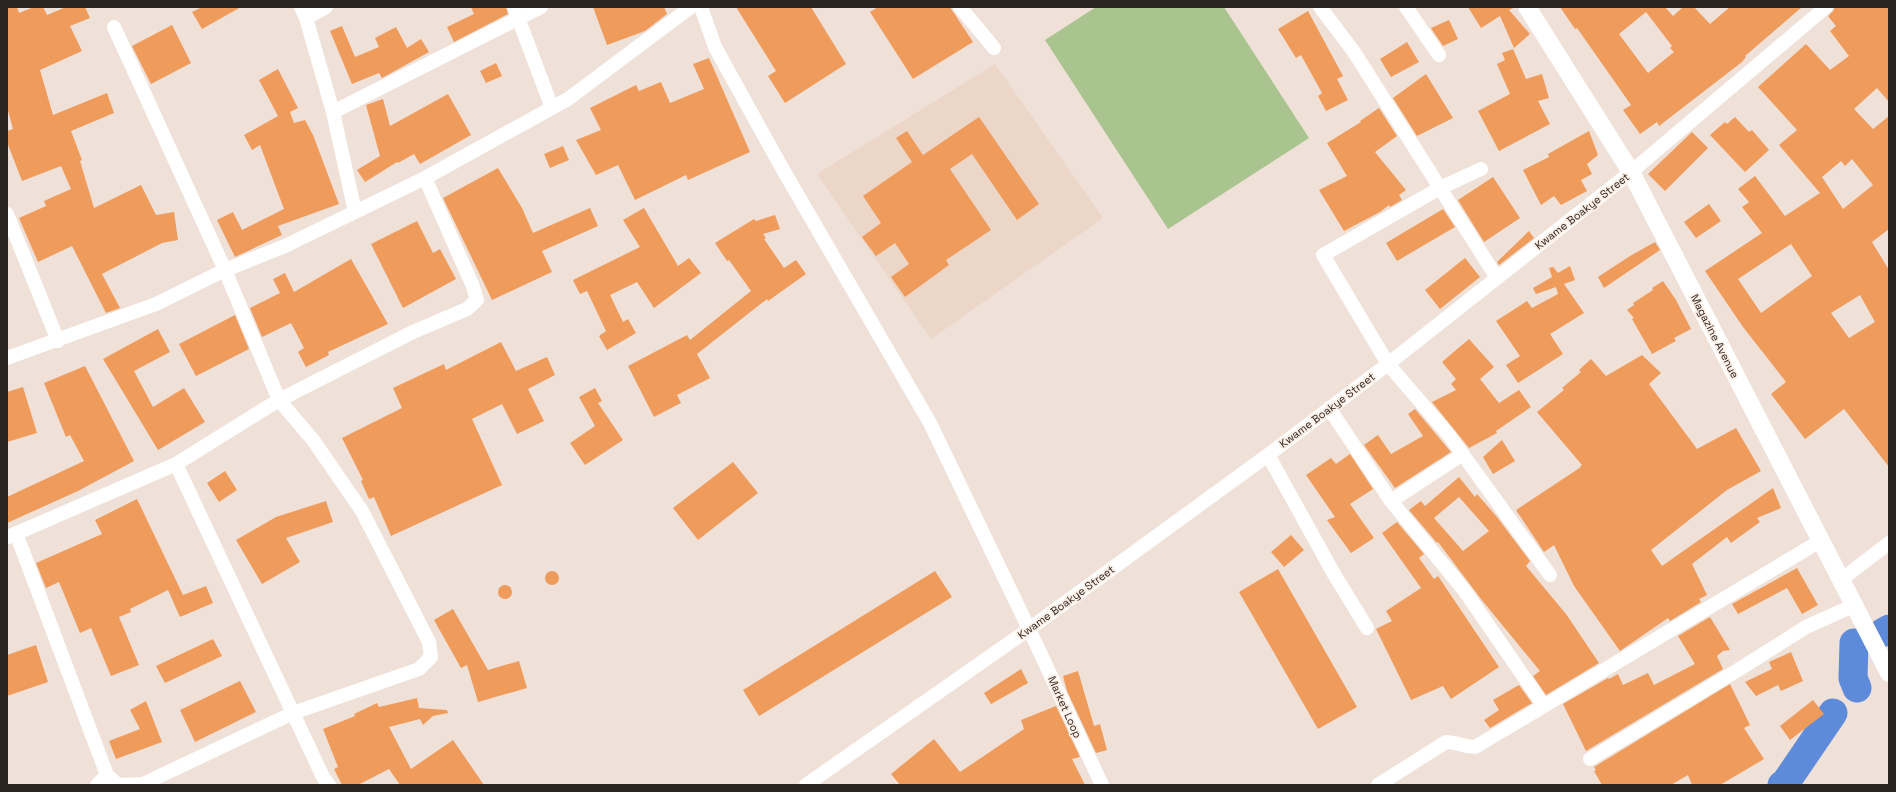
<svg xmlns="http://www.w3.org/2000/svg" width="1896" height="792" font-family="'Space Grotesk',sans-serif">
  <style>
    .built { fill: #ebd6c8 }
    .green { fill: #a9c48f }
    .lines { fill: none; stroke-linecap: round; stroke-linejoin: round }
    .river { stroke: #5e8bd9; stroke-width: 29 }
    .building { fill: #ef9b5b; fill-rule: evenodd }
    .minor { stroke: #fff; stroke-width: 14 }
    .tertiary { stroke: #fff; stroke-width: 18 }
    .labels { text-anchor: middle; stroke-width: 3.5; stroke-linejoin: round; paint-order: stroke }
    .street-label { font-size: 11px; fill: #2a2521; stroke: #fdefe5 }
  </style>
  <rect width="100%" height="100%" fill="#efe1d8"/>
  <path class="built" d="M995,64l108,154 -172,121 -114,-165z"/>
  <path class="green" d="M1096,7h128l85,131 -141,91 -123,-189z"/>
  <g class="lines">
    <path class="river" d="M1882,633l7,-4
      M1854,643l-1,35 4,10
      M1782,785l4,-3 47,-69"/>
  </g>
  <path class="building" d="M7,7h10l2,6 15,-6h9l4,8 19,-8h19l5,11 -20,8 12,25 -42,19 13,45 54,-22 7,20 -43,18 11,29 -2,1 14,47 47,-23 15,30 18,-3 4,28 -16,3 -60,31 18,34 -14,5 -34,-67 -34,16 -19,-44 27,-12 -2,-5 27,-12 -10,-23 -39,15 -15,-39v-11l6,-2 -6,-22z
    M202,7h39l-39,22 -10,-17z
    M471,7h35l2,7 -54,28 -7,-15 27,-13z
    M593,7h71l3,7 -22,17 -38,14z
    M736,7h75l35,57 -61,39 -17,-27 8,-5z
    M878,7h72l23,35 -60,37 -43,-67z
    M1468,7h47l-6,3 21,24 -16,14 -14,-32 -19,12z
    M1560,7h105l8,9 10,-9h11l16,17 20,-17h72l-57,49 1,1 -4,5 -83,64 -2,-4 -17,12 -17,-24 8,-5 -54,-77 -2,1zM1646,12l26,34 -2,2 4,4 -26,21 -29,-39z
    M1834,7h55v95l-12,-14 -23,21 19,20 16,-13v113l-17,13 17,28v197l-45,-58 -39,30 -34,-45 15,-12 -43,-55 -38,-56 57,-38 -20,-26 7,-5 -11,-13 17,-13 30,40 35,-23 -41,-48 18,-15 -39,-43 48,-43 24,26 19,-14 -19,-25 6,-5 -8,-10 6,-6zM1852,159l21,26 -30,24 -21,-32 19,-16 4,5zM1791,244l21,32 -51,37 -23,-34zM1860,295l15,27 -26,16 -18,-25z
    M1308,11l35,65 -6,3 11,21 -22,11 -8,-15 4,-3 -21,-38 -5,3 -18,-29z
    M1449,20l9,19 -15,7 -12,-18z
    M172,25l19,38 -40,21 -19,-38z
    M342,26l13,31 24,-10 -4,-9 21,-11 11,21 14,-9 8,13 -47,26 -3,-5 -27,11 -22,-53z
    M1407,42l12,20 -28,15 -11,-18z
    M1513,49l13,30 16,-5 7,24 -11,3 12,23 -51,27 -21,-40 32,-17 -13,-30 8,-4 -3,-7z
    M709,58l41,94 -62,28 -2,-5 -51,25 -17,-35 -22,10 -20,-35 25,-10 -11,-22 46,-23 3,6 22,-9 9,21 34,-14 -11,-25z
    M496,63l6,13 -16,7 -6,-12z
    M278,69l20,39 -8,4 4,11 11,-3 8,15 26,69 -61,22 4,9 -47,22 -18,-37 16,-8 9,18 42,-21 -24,-64 -8,5 -8,-15 34,-19 -19,-36z
    M1426,74l27,44 -36,18 -24,-38z
    M448,94l23,41 -51,29 -6,-10 -16,9 -1,-1 -32,20 -8,-12 23,-14 -14,-51 17,-6 7,27z
    M1379,108l18,28 -22,16 31,38 -7,5 3,5 -12,7 -1,-2 -9,7 -36,19 -25,-41 28,-14 -20,-33 34,-21 -1,-1z
    M979,117l60,87 -22,16 -45,-66 -22,15 41,61 -45,30 3,5 -44,32 -14,-20 18,-13 -14,-21 -19,13 -14,-19 19,-14 -18,-27 49,-34 -16,-24 11,-7 16,24z
    M1735,117l14,15 3,-2 17,20 -24,22 -35,-37 15,-13 2,2z
    M1589,131l9,24 -11,9 5,10 -11,6 6,11 -26,14 -7,-9 -13,9 -18,-35 26,-13 -1,-3z
    M1692,132l16,16 -43,43 -17,-17z
    M563,146l6,14 -19,8 -6,-14z
    M498,168l24,40 11,25 57,-25 8,18 -56,25 10,21 -60,28 -49,-102z
    M1493,177l27,41 -36,24 -26,-42z
    M1709,204l12,17 -25,17 -12,-16z
    M644,208l34,58 11,-8 12,15 -47,35 -17,-26 -27,13 13,27 5,-3 8,14 -29,17 -8,-14 7,-5 -19,-40 -7,3 -7,-14 67,-33 -17,-27z
    M1443,209l12,18 -58,34 -11,-18z
    M775,215l5,14 -17,5 3,4 -2,1 20,29 12,-8 10,14 -38,27 -1,-2 -70,55 13,24 -33,17 4,8 -27,14 -26,-51 59,-31 3,5 61,-49 -22,-31 -2,1 -12,-18 39,-24 2,2z
    M417,221l16,32 7,-4 16,30 -53,29 -32,-64z
    M1529,231l5,7 -35,27 -2,-3z
    M1655,242l5,8 -56,38 -6,-11 32,-21z
    M1465,258l15,19 -40,32 -15,-19z
    M351,259l37,65 -60,28 1,3 -23,12 -8,-15 6,-4 -13,-25 -29,14 -12,-29 30,-15 -7,-14 12,-6 9,19z
    M1570,266l5,14 -11,4 20,29 -34,21 13,20 -45,29 -12,-18 14,-9 -24,-35 31,-20 5,7 26,-14 -2,-7 -20,7 -3,-6 19,-11 -3,-9 4,-1 5,6z
    M1663,281l13,19 15,29 -17,9 2,3 -24,13 -20,-35 2,-1 -7,-8 7,-5 -1,-2 20,-13 -1,-2z
    M235,315l14,34 -53,27 -17,-32z
    M158,329l12,23 -36,19 19,36 31,-19 21,34 -47,28 -55,-91z
    M1469,339l25,28 -14,12 19,24 20,-13 12,17 -35,24 1,2 -28,15 -37,-46 24,-12 -5,-6 5,-5 -14,-17z
    M501,342l15,29 31,-14 8,18 -27,14 16,32 -27,13 -15,-30 -30,15 30,66 -111,51 -17,-39 -5,2 -8,-18 2,-1 -21,-42 60,-30 -9,-20 51,-24 2,6z
    M1642,355l19,18 -12,11 48,65 39,-21 25,43 -34,19 -76,60 11,16 111,-78 8,20 -24,10 3,4 -29,21 -4,-6 -35,27 15,31 -8,4 2,3 -31,19 -2,-3 -48,33 -46,-65 -20,-41 -10,7 -28,-42 65,-43 -1,-1 2,-1 -45,-53 27,-22 -2,-2 19,-16 -2,-2 12,-11 15,17z
    M85,366l49,95 -56,30 -71,32v-26l77,-36 -14,-26 -4,2 -22,-54z
    M23,387l14,46 -30,9v-50z
    M595,388l7,13 -4,2 25,37 -38,25 -15,-22 25,-17 -16,-29z
    M1415,409l36,43 -56,36 -31,-43 14,-10 13,19 32,-18 -15,-22z
    M1502,440l13,21 -22,13 -10,-17z
    M1350,454l23,35 -23,15 24,34 -23,15 -24,-33 8,-3 -29,-42 25,-17 5,6z
    M733,462l25,31 -60,47 -25,-32z
    M225,471l12,19 -18,12 -12,-19z
    M1459,477l16,20 2,-3 20,23 33,44 -4,5 40,48 33,49 -53,32 -13,-19 7,-5 -59,-72 -43,-57 -1,1 -28,-33 12,-9 4,5zM1459,497l30,34 -26,20 -29,-33z
    M137,499l46,96 23,-9 7,17 -33,14 -12,-27 -38,19 1,3 -12,5 20,48 -28,11 -20,-48 -11,5 -21,-51 -13,6 -10,-25 66,-29 -7,-14z
    M326,501l7,21 -47,16 14,24 -38,22 -26,-44 40,-23z
    M1397,522l27,32 -5,4 15,21 4,-3 61,91 -48,32 -8,-13 -32,14 -35,-71 16,-8 -6,-10 35,-23 -39,-55z
    M1291,535l13,15 -20,17 -13,-15z
    M1797,568l21,37 -16,9 -15,-26 -49,26 -6,-10z
    M1278,569l79,138 -39,22 -79,-137z
    M545 578a7 7 0 1 1 14 0a7 7 0 1 1-14 0Z
    M935,571l17,26 -193,119 -16,-26z
    M498 592a7 7 0 1 1 14 0a7 7 0 1 1-14 0Z
    M453,609l35,61 31,-9 8,27 -49,14 -11,-37 -6,3 -27,-48z
    M1710,617l20,33 -7,1 -6,5 6,13 -137,82 -23,-47 45,-26 1,1 9,-5 5,11 25,-12 6,12 41,-21 -17,-28z
    M213,639l9,17 -57,27 -9,-17z
    M36,645l12,37 -41,14v-41z
    M1791,652l12,29 -22,10 -3,-6 -22,11 -11,-14 27,-13 -3,-7z
    M1021,669l7,14 -37,21 -7,-11z
    M1078,671l16,55 6,-2 7,26 -11,3 -29,-62 -4,-15z
    M240,681l16,31 -61,30 -15,-32z
    M1730,684l20,41 -6,3 20,31 -44,26h-28l-4,-10 -17,10h-69l-8,-14 2,-1 -2,-3z
    M1519,685l13,18 -42,25 -6,-8 15,-10 -6,-10z
    M417,698l2,10 28,2 1,3 -15,3 -10,9 -3,-6 -31,8 22,42 42,-29 31,45h-84l-11,-16 -31,16h-16l-8,-16 4,-2 -15,-38 32,-13 -1,-2 23,-11 2,4z
    M1813,700l11,14 -34,26 -10,-14z
    M146,701l16,41 -46,17 -7,-18 31,-12 -10,-19z
    M1056,706l24,51 -8,2 13,26h-185l-9,-11 43,-35 26,33 64,-43 -3,-9z"/>
  <g class="lines">
    <path class="minor" d="M301,7l5,11 27,94 22,100
      M514,7l38,101
      M701,7l14,40 67,121 148,255 99,206 73,156
      M960,7l34,41
      M1320,7l34,45 143,226
      M1406,7l33,48
      M306,18l20,-11
      M333,112l208,-105
      M1481,169l-41,19 -117,67 65,109 60,70 102,141
      M7,214l51,127
      M7,358l149,-54 69,-34 60,-24 140,-68 143,-79 123,-92
      M1329,408l62,93 73,89 80,116
      M1268,455l66,119 33,54
      M176,464l147,313 6,8
      M1391,501l72,-47
      M16,533l91,242 11,10 25,-1 150,-71 126,-44 12,-12 -2,-15 -67,-131 -49,-71 -34,-40 -54,-130 -111,-243
      M8,537l168,-73 103,-64 134,-68 54,-23 10,-9 -5,-16 -47,-106
      M1842,579l47,-36
      M1590,759l148,-89 68,-43 49,-22
      M97,785l10,-10
      M806,785l223,-156 239,-174 120,-91 243,-192 195,-165
      M1378,785l68,-43c10,0 19,5 29,5l347,-207"/>
    <path class="tertiary" d="M1527,7l104,165 258,501"/>
  </g>
  <g class="labels">
    <g class="street-label">
      <text transform="translate(1582 211) rotate(-38)" y="4">Kwame Boakye Street</text>
      <text transform="translate(1715 336) rotate(63)" y="4">Magazine Avenue</text>
      <text transform="translate(1327 410) rotate(-37)" y="4">Kwame Boakye Street</text>
      <text transform="translate(1066 602) rotate(-36)" y="4">Kwame Boakye Street</text>
      <text transform="translate(1065 707) rotate(66)" y="4">Market Loop</text>
    </g>
  </g>
  <rect width="1896" height="792" fill="none" stroke="#2a2521" stroke-width="16"/>
</svg>
